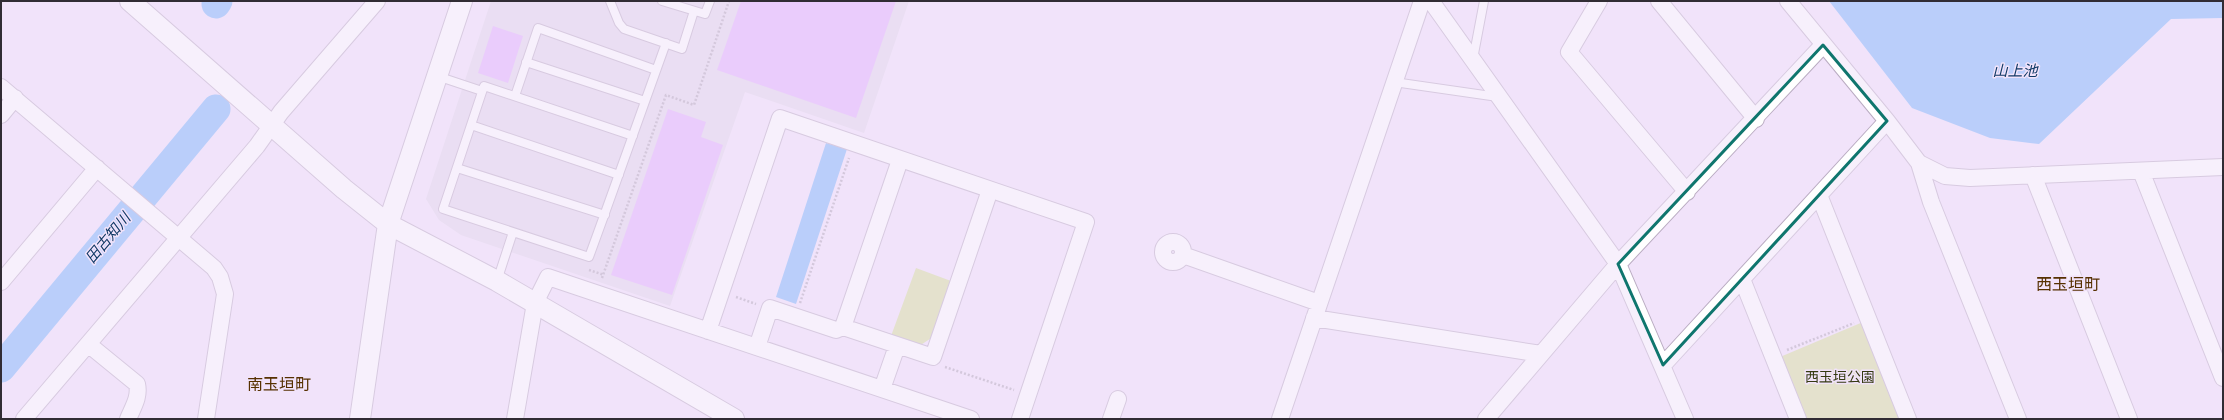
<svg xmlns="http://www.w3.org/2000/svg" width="2224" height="420" font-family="'Alegreya Sans','Noto Sans JP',sans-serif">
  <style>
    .commercial { fill: #e2d7ea }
    .green { fill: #d4de97 }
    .water { fill: #79b4fa }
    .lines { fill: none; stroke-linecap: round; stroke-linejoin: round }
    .river { stroke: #79b4fa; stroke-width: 29 }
    .building { fill: #e2b0fe }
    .service-casing { stroke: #baacc2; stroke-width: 10 }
    .minor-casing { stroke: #baacc2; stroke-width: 18 }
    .tertiary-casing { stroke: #baacc2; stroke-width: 22 }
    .path { stroke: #b1a6b8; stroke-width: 2.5; stroke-dasharray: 2 2; stroke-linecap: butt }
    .service { stroke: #fff; stroke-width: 8 }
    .minor { stroke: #fff; stroke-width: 16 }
    .tertiary { stroke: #fff; stroke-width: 20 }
    .marked { fill: none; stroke: #0f766e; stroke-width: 3; stroke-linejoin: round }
    .labels { text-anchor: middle; stroke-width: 3; stroke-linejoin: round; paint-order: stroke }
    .park-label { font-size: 14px; fill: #353a12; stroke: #f1e3fa }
    .water-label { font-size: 15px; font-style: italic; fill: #103965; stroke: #f1e3fa }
    .quarter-label { font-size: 16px; fill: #563000; stroke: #f1e3fa }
  </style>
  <rect width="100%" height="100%" fill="#f1e3fa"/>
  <path class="commercial" d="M491,1h418l-45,132 -119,-41 -75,214 -209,-71 -22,-15 -13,-21z"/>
  <path class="green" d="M916,268l35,13 -18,56 -14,9 -28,-10z
    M1863,322l38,97h-96l-25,-62z"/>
  <path class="water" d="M1829,1h394v17l-52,1 -132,125 -49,-6 -78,-30z
    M826,143l21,6 -51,155 -20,-7z"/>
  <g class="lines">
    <path class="river" d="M216,4l2,-3
      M1,368l215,-259"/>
  </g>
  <path class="building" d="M741,1h155l-40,117 -139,-48z
    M493,26l30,10 -15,47 -30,-10z
    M668,109l38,13 -5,15 22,8 -51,150 -61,-20z"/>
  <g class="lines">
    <g class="service-casing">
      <path id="service" d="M610,1l9,22 5,6 58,20 12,-38
        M662,1l43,13 5,-13
        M1473,59l11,-58
        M526,62l119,39
        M437,76l45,15
        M1394,82l104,15
        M515,96l23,-68 118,42
        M471,125l148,50
        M633,136l-149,-50 -41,123 146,48c26,-71 51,-142 77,-214
        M457,168l148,47
        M497,281l16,-49"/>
    </g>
    <g class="minor-casing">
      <path id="minor" d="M1431,1l187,263 67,155
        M1599,1l-30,51 118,140
        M1659,1l97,118
        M1,87l213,181 6,9 5,17 -19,125
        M1,115l14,-17
        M1887,121l32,42 26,13 25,2 253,-11
        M1919,163l12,39 87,217
        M2141,171l82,207
        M2033,175l96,244
        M1819,195l89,224
        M1163 252a10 10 0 1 1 20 0a10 10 0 1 1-20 0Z
        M1183,255l136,48
        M1742,279l56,140
        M1,282l96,-114
        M1314,318l227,36
        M843,327l57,-167
        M708,331l72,-213 306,104 -66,197
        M88,344l49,40c3,13 -4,23 -9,35
        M757,347l13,-39 66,22 7,-3 90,30 57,-167
        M1663,365l224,-244 -99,-120
        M882,389l15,-43
        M24,419l233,-273 24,-34 96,-111
        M515,419l20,-116 13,-26 423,142
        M1111,419l7,-20
        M1280,419l142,-418
        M1486,419l132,-155 205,-219"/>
    </g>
    <g class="tertiary-casing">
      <path id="tertiary" d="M130,1l214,188 44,35 109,57 237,138
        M360,419l28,-195 74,-223"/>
    </g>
    <path class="path" d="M589,270l15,5
      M602,278l64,-183 28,10 35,-104
      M736,297l20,7
      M800,303l49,-145
      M1787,350l67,-27
      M945,367l69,23"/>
    <use href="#service" class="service"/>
    <use href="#minor" class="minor"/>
    <use href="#tertiary" class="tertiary"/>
  </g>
  <path d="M0 0H2224V420H0ZM1823,45l64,76 -224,244 -45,-101z" fill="#f1e3fa" fill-opacity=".55" fill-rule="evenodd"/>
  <path class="marked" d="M1823,45l64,76 -224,244 -45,-101z"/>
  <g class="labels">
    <g class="park-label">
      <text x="1840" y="382">西玉垣公園</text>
    </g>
    <g class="water-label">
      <text x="2015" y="76">山上池</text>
      <text transform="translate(108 238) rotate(-50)" y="5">田古知川</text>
    </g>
    <g class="quarter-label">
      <text x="2068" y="290">西玉垣町</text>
      <text x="279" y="390">南玉垣町</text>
    </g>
  </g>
  <rect width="2224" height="420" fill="none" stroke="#312c34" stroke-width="4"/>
</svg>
